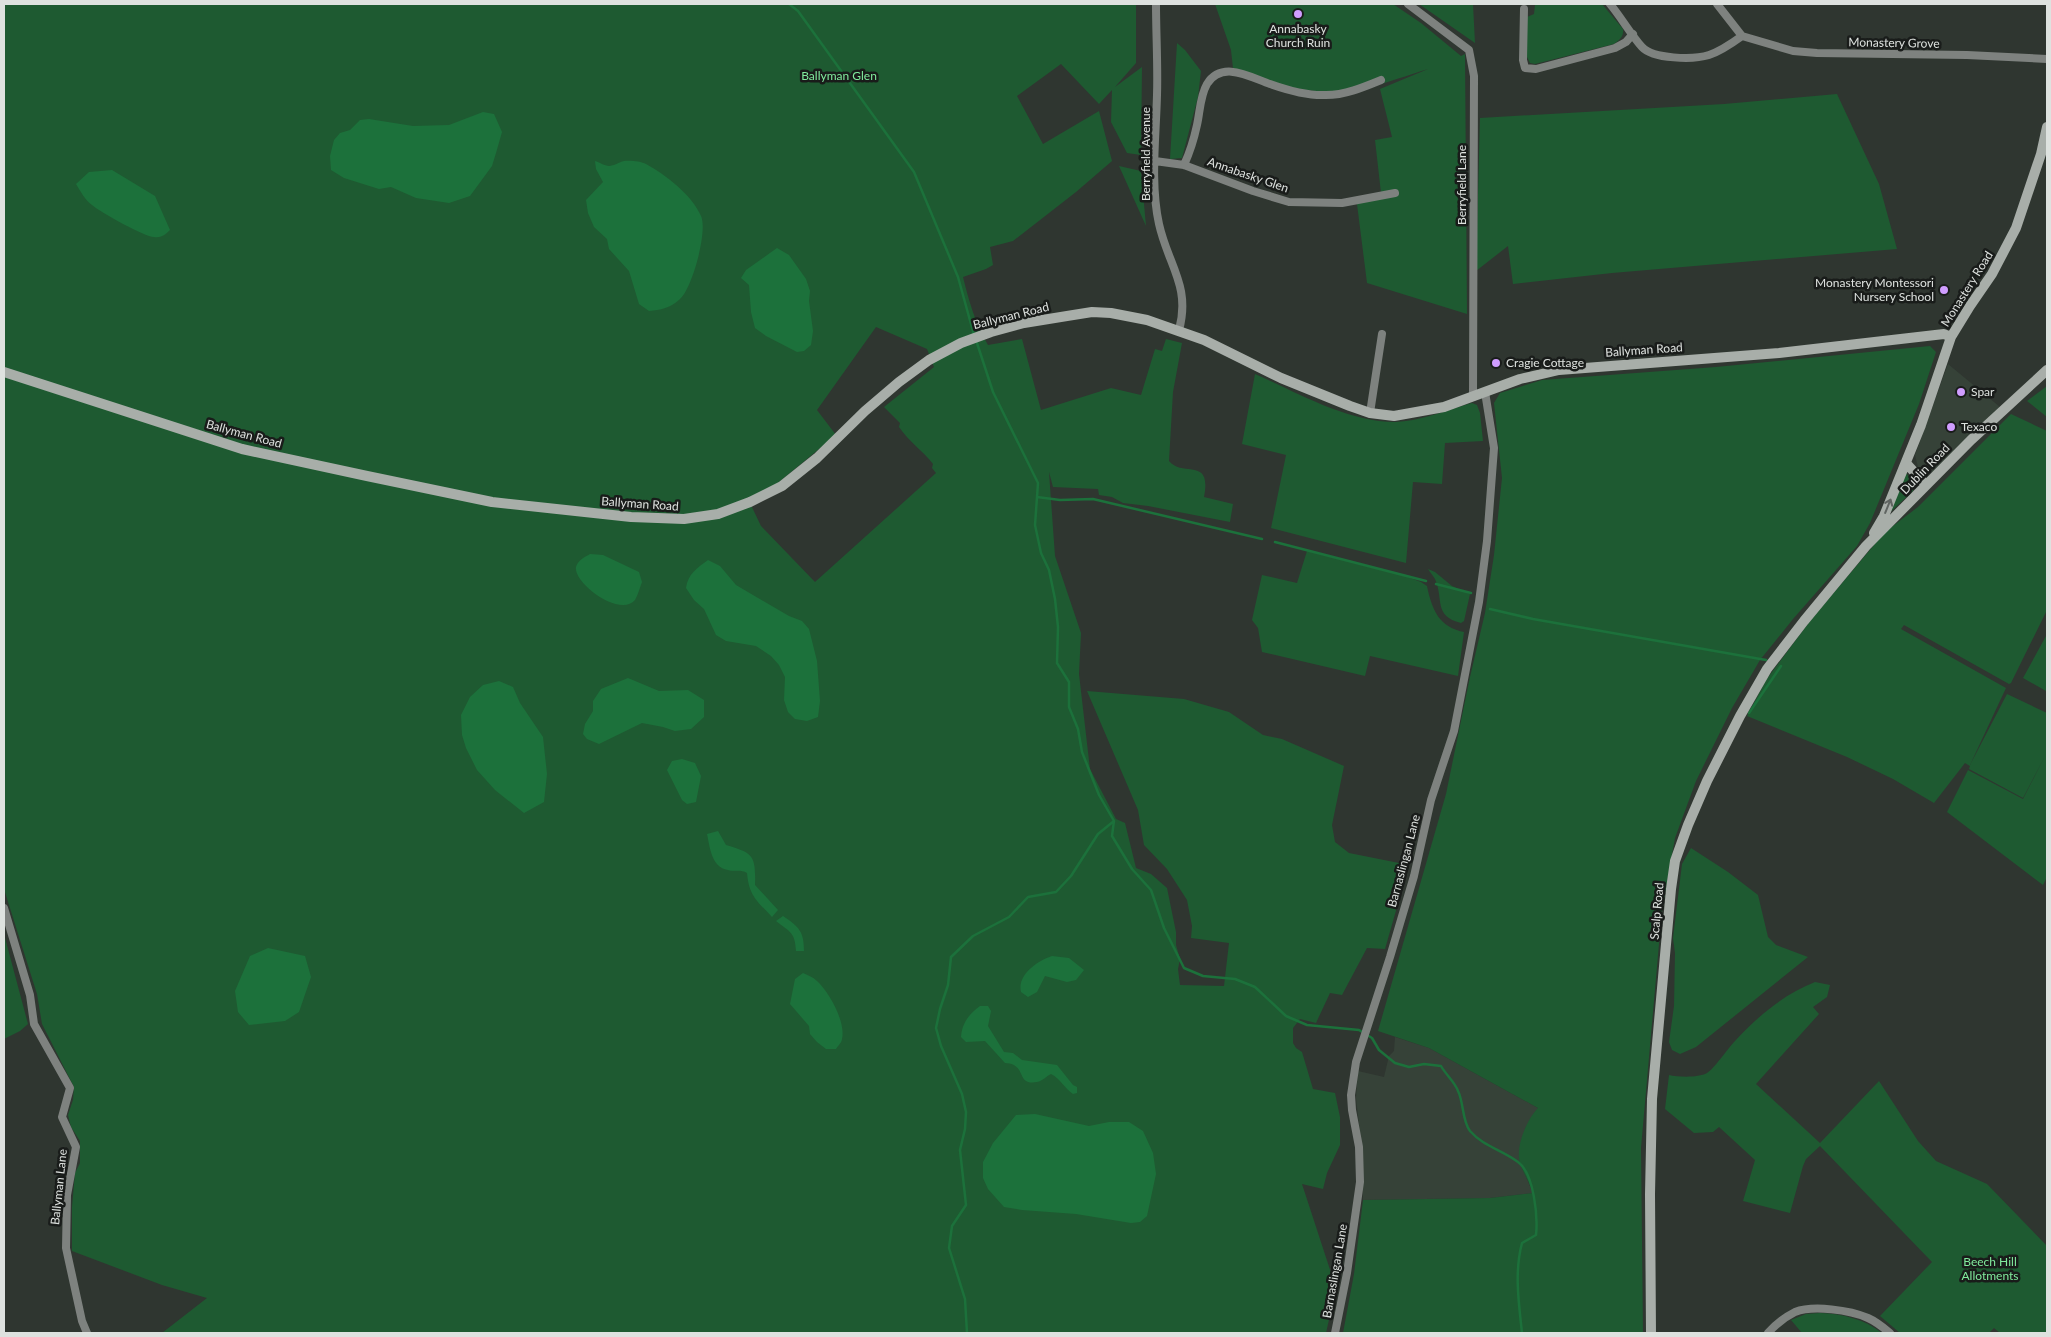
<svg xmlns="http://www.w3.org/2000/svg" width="2051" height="1337" font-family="Lato,sans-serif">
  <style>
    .built { fill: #364238 }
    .green { fill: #1e5a31; fill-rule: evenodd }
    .water { fill: #1c713b }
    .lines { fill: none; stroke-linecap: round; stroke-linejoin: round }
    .stream { stroke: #1c713b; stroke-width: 2.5 }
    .street { stroke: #7e827f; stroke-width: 8 }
    .secondary { stroke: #a8aea9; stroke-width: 10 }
    .oneway { stroke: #606562 }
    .poi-dot { fill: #d09dff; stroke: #191c1a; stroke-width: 2 }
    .labels { text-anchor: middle; stroke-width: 5; stroke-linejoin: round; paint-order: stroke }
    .poi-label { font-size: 12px; fill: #dee2df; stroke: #191c1a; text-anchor: start }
    .street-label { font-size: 12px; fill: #dee2df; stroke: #191c1a }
    .park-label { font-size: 12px; fill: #81eb9d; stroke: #191c1a }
  </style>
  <rect width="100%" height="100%" fill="#2f3630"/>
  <path class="built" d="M1948,364l52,43 -67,65 -10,-1 -5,-4 -3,-12z
    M1395,1037l34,11 109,60 -18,55 13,30 -43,5 -127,2v-41l-7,-61 2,-27 26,6 5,-21 5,-5z"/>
  <path class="green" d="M4,4h1132v59l-21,24 27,-20 -1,88 -14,-2 -16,-31 1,-32 -13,14 -38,-40 -44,32 26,48 56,-33 13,50 -36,31 -63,49 -23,6 3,18 -7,4 -23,8c6,24 12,46 25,68l34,-6 19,71 70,-22 30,7 14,-46 7,2 4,-12 16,4 -9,49 -4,69c14,17 43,-5 35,36l29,7 -3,18 -82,-16 -25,-3 -11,-6 -13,-2 -1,-6 -45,-2 -4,-15 6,84 26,77 -2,41 11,95 26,50 9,4 11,45 15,6 16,14 9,44v13l4,14 -2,10 2,16 44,1 5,-43 -38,-5 1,-12 -5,-26 -20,-31 -23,-24 -6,-35 -51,-119 97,8 45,13 34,23 19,4 62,27 -12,59 3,17 14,11 60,12 -24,84 -18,-1 -25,47 -12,-2 -14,30 -16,-4 -7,9v15l3,5 6,4 11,37 22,4 5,24v28l-13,28 -4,16 -21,-5 34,104 -10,45h-1164l45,-35 -45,-13 -90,-34v-44l3,-34 5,-10v-22l-9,-14 -3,-12 5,-15 1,-13 -32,-63 -5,-30 -33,-105zM876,327l51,22 7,18 -50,40 16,16 -1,4c10,15 24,24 34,37l-1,4 4,5 -121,109 -54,-56 -10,-21 85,-70 -19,-25z
    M1215,4h178l28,19 40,33 4,-2 2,260 -100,-31 -10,-79 24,-11 -6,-53 17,-3 -12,-48 48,-20c-32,10 -67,24 -101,23 -31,-1 -66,-12 -94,-24l-2,-18z
    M1419,4h54l2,39z
    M1529,4h73l21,25c1,7 -3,11 -9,15l-79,20 -5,-1 -4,-8 1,-38 7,-3 1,-9z
    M1177,43l8,7 16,21 -3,26 -16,61 -12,1z
    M1837,94l42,90 18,65 -285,24 -99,11 -5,-38 -32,25 4,-153 244,-14z
    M1119,166l22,5 5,55z
    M1930,346l6,6 -17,52 -49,119 -13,23 -64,73 -33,41 -28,48 -36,73 -21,57 -13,72 -21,238 2,185h-300l11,-59 9,-74 127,-2 43,-5c-3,-10 -10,-20 -13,-30 -5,-16 7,-44 18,-55l-109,-60 -51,-17 68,-237 24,-117 15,-64 9,-58 8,-77 -8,-75 6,-10 42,-13 174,-13z
    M1255,374c43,19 92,48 140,48 24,-1 47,-10 70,-17l7,-2 5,2 3,8 3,28 -38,2 -3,41 -29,-2 -7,81 -135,-35 15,-73 -44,-11z
    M2047,386v31l-20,-16z
    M2011,414l36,17v179l-36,73 -2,1 -105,-59 -3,4 105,59 -36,77 37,-71 40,19v164l-4,8 -96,-73 21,-42 55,29 22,-43 -22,42 -54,-29 1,-3 -5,-3 -31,40 -41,-24 -46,-22 -100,-41 19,-36 44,-59 75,-89 33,-25z
    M1905,472l7,8 1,11 -27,25z
    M1307,551l98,25 16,6 6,4c5,24 12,41 37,46l-6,44 -88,-20 -5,20 -103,-24 -4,-24 -6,-8 10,-45 35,8z
    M1428,569l7,3 17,14 18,8 -6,27 -3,2c-28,-7 -17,-24 -26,-44 -2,-3 -5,-7 -7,-10z
    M2046,636l1,52 -1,3 -23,-13z
    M1691,848l37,24 30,23 10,42 8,8 32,12 -112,90 -16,7 -8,-4 -3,-8 5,-36 1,-53 -2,-15 9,-74z
    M4,934l24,90 -8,7 -16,8z
    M1815,982l15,3 -3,12 -14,10 6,7 -63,70 64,59 59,-62 39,60 18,20 51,23 60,62v87h-47l-6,-5 -5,5h-89l-20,-17 52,-54 -112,-116 -14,13 -3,7 -13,47 -47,-12 12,-41 -36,-33 -6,5 -19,1 -29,-24 4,-34c9,2 29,3 38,-2 7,-4 21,-25 28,-32 22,-24 49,-47 80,-59z
    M1820,1313c23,1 44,6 62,20h-80l-11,-13 15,-6z"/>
  <path class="water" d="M483,112l11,2 8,18 -6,21 -4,13 -22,30 -21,7 -33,-5 -25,-11 -12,2 -35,-11 -13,-8 -1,-14 4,-16 6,-7 10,-3 10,-10 9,-1 44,7 36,-1z
    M595,161c4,1 10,5 14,5 5,0 10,-4 15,-5 5,-1 17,0 22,3 20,11 46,31 55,52 7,15 -9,73 -21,83 -9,9 -20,11 -31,12l-10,-7 -10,-33 -20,-22 -2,-10 -13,-12 -6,-14 -2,-13 17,-18 -7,-13z
    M112,170l43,26 15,34c-5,5 -9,8 -16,7 -9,0 -54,-25 -62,-32 -7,-5 -11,-13 -16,-21l13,-12z
    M777,248l12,7 17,24 4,12 -1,10 4,30 -2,14 -7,6 -7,1 -31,-16 -11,-8 -4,-16 -2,-27 -8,-7 5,-8z
    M590,554l13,1 36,17 3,10c-2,5 -4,13 -7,18 -15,18 -62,-17 -59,-33 2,-7 9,-10 14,-13z
    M708,560l12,6 16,19 53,31 13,5 7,8 8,32 3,40 -2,16 -11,4 -12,-2 -7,-7 -4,-12 1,-23 -6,-12 -8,-9 -15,-10 -30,-5 -10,-6 -12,-26 -10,-9 -8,-12c2,-14 11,-20 22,-28z
    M628,678l31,13 29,-1 16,10v17l-13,12 -16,2 -12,-4 -21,-4 -43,21 -12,-5 -4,-5 2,-10 8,-13v-10l8,-12z
    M499,681l14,6 7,16 23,34 4,37 -3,28 -20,11 -29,-23 -18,-20 -11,-22 -4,-13 -1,-20 9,-18 13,-12z
    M682,759l13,4 6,13 -5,26 -9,2 -5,-4 -15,-30 5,-9z
    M718,831l8,14c27,8 30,10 29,40l23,25 -6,7c-15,-16 -23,-21 -25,-44 -6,-4 -12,-1 -19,-3 -17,-3 -18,-23 -21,-36z
    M783,916c16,11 21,15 21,35h-8c-1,-19 -6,-19 -20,-30z
    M268,948l37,8 6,21 -12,35 -14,9 -36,4 -11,-13 -3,-21 15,-35z
    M1052,956l17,2 15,12 -8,10 -9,2 -22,-6 -8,16 -9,5 -7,-5c-4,-17 16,-31 31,-36z
    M803,973c4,2 10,4 14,8 12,11 29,41 25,58 0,3 -4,7 -6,10h-10l-9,-7 -7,-8 -1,-8 -19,-22 5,-25z
    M980,1006h8l3,5 -3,15 16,26 9,1 9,7 35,5 16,20 4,2v6l-4,1c-9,-6 -12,-15 -22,-20 -5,2 -8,7 -14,8 -22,4 -9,-18 -32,-19l-20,-22 -19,1 -5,-5c1,-14 8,-23 19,-31z
    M1035,1114l54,12 20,-4h20l14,9 10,22 3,21 -9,42 -7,6 -9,1 -55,-9 -54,-4 -18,-3 -16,-18 -5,-11v-16l10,-19 23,-28z"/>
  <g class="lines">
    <path class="stream" d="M789,4l9,7 116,161 44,105 16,58
      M976,340l17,52 45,91 -3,42 6,28 8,17 6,29 3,28 -1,36 12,19v25l9,22 4,23 17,43 15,26 -2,15 20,33 19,21 13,38 20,40 19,8 32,3 20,8 31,29 21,9 52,5 13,8 7,12 16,13 14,4 15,-3 17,2c5,9 14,16 17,25 6,12 4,30 12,40 13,15 32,19 48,31 16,12 20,54 18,73l-14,8c-8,30 -3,61 0,90
      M1037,497l23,3 33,-1 169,40
      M1275,542l151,39
      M1436,584l35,9
      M1490,609l43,10 233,41
      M1749,713l32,-47
      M967,1333l-2,-34 -16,-51 3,-22 14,-21 -6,-55 5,-21 1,-17 -4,-18 -21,-48 -5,-18 4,-19 8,-24 3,-28 22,-21 36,-19 19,-20 28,-5 15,-16 27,-42 16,-13"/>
    <path class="street" d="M1156,4c0,30 2,61 1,91 -1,42 -7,88 2,129 9,41 32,62 20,106
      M1408,4l61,46 5,26 -1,321
      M1610,4c11,13 21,31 32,43 11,12 51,13 67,8 12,-4 22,-11 33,-19
      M1717,4l25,32 51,15 24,2 150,2 80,4
      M1524,9l-1,51 2,8 11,1 79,-21 11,-6 7,-8
      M1155,161l29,4 69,26 36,11 53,1 53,-10
      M1184,165c6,-13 10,-26 13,-40 3,-13 3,-29 10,-41 15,-24 43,-7 63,0 17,6 37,12 56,11 19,0 38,-8 55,-15
      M1370,413l12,-79
      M4,908l26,87 4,29 36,64 -8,29 14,30 -9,48 -1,53 16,73 5,12
      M1335,1333l12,-60 13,-91 -1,-35 -7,-37 -1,-15 5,-33 34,-105 24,-81 17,-76 23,-69 25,-129 8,-61 7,-93 -9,-56
      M1768,1333c7,-8 17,-16 27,-21 18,-7 55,-2 73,6 7,3 16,10 22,15"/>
    <path class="secondary" d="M4,372l238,77 125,27 125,26 139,15 53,2 34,-5 32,-12 32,-16 35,-28 48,-47 34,-29 30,-22 32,-17 30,-11 33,-9 43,-7 25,-4 19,1 36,7 57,20 77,38 69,28 20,7 24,3 50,-9 76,-28 39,-9 220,-17 165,-19 7,3
      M1906,463l19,21
      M1874,533l10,-17 37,-91 30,-88 19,-31 22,-32 24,-46 25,-74 6,-27
      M1651,1333l-1,-139 2,-95 19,-210 4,-28 13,-36 19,-44 33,-65 27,-47 37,-48 62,-75 105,-106 76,-70"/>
  </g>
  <defs><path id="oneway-shaft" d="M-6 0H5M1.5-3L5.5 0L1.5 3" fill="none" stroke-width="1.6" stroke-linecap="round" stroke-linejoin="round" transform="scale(1.25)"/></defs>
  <use class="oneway" href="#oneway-shaft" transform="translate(1888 506) rotate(-68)"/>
  <g class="poi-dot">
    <circle cx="1298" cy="14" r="5"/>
    <circle cx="1944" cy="290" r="5"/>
    <circle cx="1496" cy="363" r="5"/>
    <circle cx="1961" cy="392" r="5"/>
    <circle cx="1951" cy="427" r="5"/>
  </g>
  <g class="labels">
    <g class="poi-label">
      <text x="1298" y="33" text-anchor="middle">Annabasky<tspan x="1298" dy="14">Church Ruin</tspan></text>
      <text x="1934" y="287" text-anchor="end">Monastery Montessori<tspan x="1934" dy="14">Nursery School</tspan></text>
      <text x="1506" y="367">Cragie Cottage</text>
      <text x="1971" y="396">Spar</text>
      <text x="1961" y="431">Texaco</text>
    </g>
    <g class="street-label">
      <text transform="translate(1894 43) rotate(1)" y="4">Monastery Grove</text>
      <text transform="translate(1146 154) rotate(-90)" y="4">Berryfield Avenue</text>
      <text transform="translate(1248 175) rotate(19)" y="4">Annabasky Glen</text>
      <text transform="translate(1462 185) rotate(-90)" y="4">Berryfield Lane</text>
      <text transform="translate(1967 289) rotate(-58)" y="4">Monastery Road</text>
      <text transform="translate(1011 316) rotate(-14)" y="4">Ballyman Road</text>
      <text transform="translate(1644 350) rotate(-4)" y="4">Ballyman Road</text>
      <text transform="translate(244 434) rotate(15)" y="4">Ballyman Road</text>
      <text transform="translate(1925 469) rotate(-46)" y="4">Dublin Road</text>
      <text transform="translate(640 504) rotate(4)" y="4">Ballyman Road</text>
      <text transform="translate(1404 861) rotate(-75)" y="4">Barnaslingan Lane</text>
      <text transform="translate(1657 911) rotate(-85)" y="4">Scalp Road</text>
      <text transform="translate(59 1187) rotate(-84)" y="4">Ballyman Lane</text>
      <text transform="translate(1335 1271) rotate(-80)" y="4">Barnaslingan Lane</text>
    </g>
    <g class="park-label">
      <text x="839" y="80">Ballyman Glen</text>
      <text x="1990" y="1266">Beech Hill<tspan x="1990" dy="14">Allotments</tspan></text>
    </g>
  </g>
  <rect width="2051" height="1337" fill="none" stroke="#dee2df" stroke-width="10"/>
</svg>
